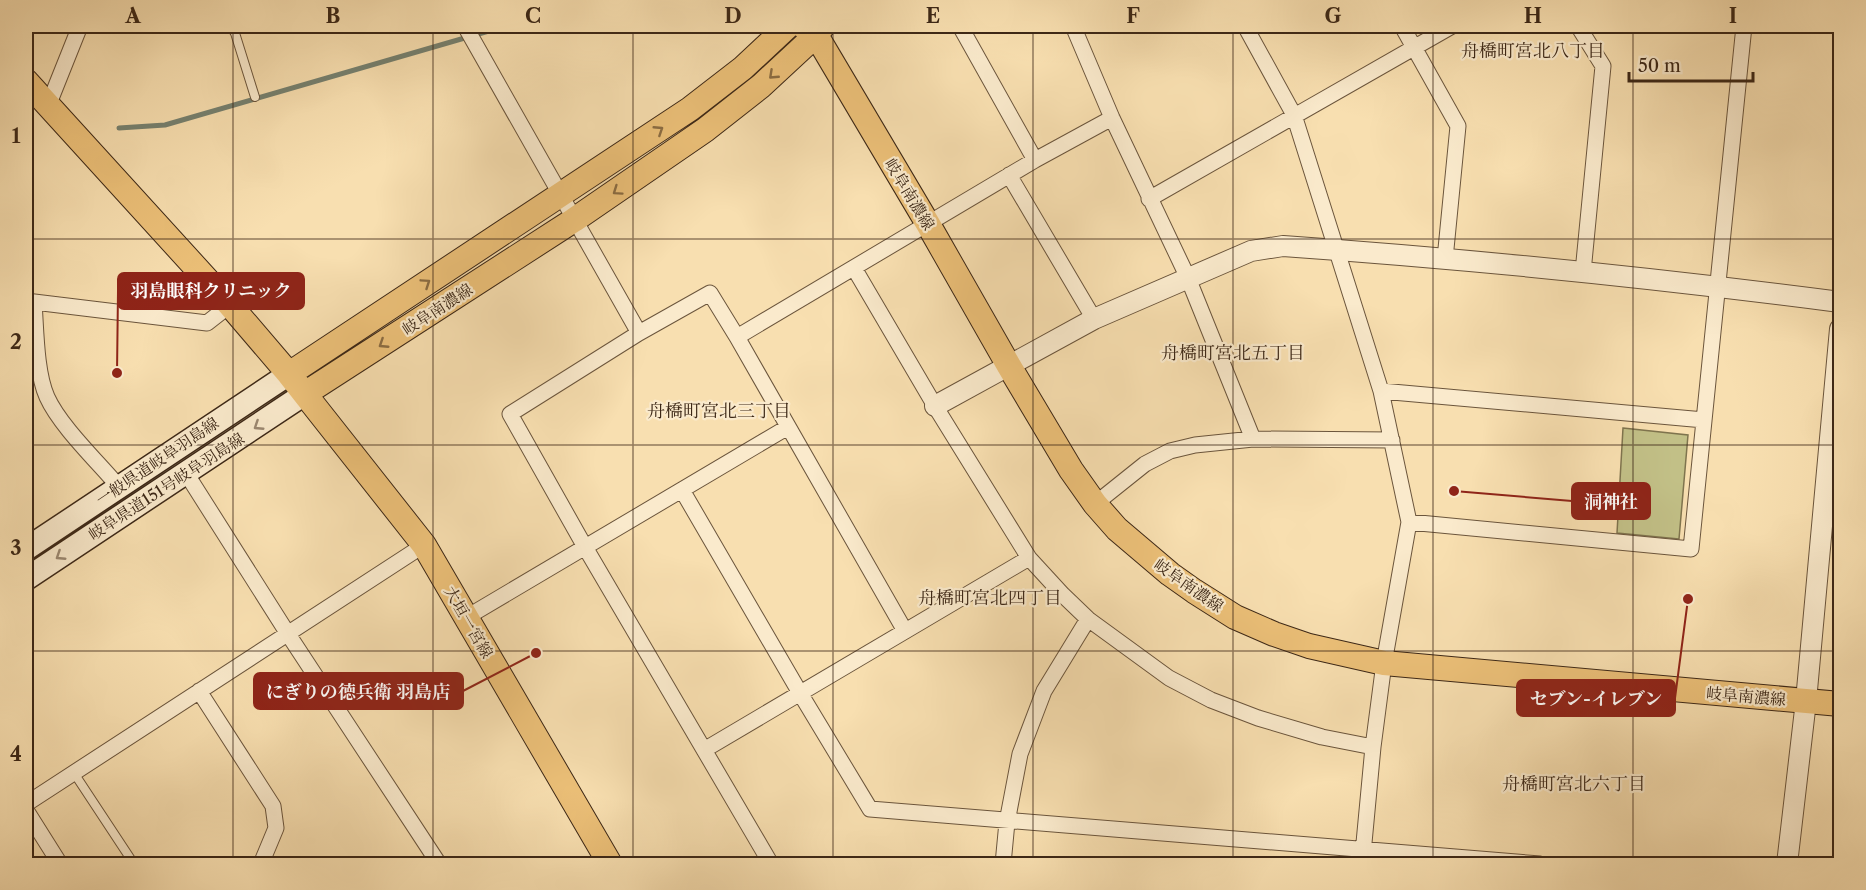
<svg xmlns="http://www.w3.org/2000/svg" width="1866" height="890" font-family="'Libre Caslon Text','Noto Serif JP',serif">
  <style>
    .green { fill: #c2c087; stroke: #7f744e; stroke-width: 1.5 }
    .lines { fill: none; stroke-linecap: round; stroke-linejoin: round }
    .stream { stroke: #768170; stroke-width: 5 }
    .service-casing { stroke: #6b553c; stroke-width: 10 }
    .minor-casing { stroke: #6b553c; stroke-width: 17 }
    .tertiary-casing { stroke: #6b553c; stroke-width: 22 }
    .secondary-casing { stroke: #3c2716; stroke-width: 25 }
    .primary-casing { stroke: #3c2716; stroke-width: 26 }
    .service { stroke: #faeacc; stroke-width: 8 }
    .minor { stroke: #faeacc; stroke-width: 15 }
    .tertiary { stroke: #faeacc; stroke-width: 20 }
    .secondary { stroke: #faeacc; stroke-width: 22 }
    .primary { stroke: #ecc078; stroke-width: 24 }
    .oneway { stroke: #8b6c42 }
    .oneway2 { stroke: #9b8871 }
    .grid { fill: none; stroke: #3c2716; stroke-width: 1.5; stroke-opacity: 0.55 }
    .labels { text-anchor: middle; stroke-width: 4.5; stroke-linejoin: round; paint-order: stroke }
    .street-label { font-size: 16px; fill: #3c2716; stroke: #faeacc }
    .neighbourhood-label { font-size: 18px; fill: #3c2716; stroke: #faeacc }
    .leader { fill: none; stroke: #8f2418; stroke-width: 2 }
    .callout-dot { fill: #8f2418; stroke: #faeacc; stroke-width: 2 }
    .callout { fill: #8f2418; stroke: #8f2418; stroke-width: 2 }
    .callout-label { font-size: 18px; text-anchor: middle; font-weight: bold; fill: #fff }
    .neatline { fill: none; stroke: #3c2716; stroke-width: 2 }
    .grid-label { font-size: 20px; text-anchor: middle; font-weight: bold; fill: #3c2716 }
  </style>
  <rect width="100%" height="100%" fill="#f8dfb0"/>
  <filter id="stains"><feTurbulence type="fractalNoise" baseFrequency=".00333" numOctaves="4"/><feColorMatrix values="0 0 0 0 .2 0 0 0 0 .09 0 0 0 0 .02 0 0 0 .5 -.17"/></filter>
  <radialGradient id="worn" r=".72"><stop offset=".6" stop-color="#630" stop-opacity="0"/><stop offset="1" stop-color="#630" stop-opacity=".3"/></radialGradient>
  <path class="green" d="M1623,428l65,7 -9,104 -62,-6z"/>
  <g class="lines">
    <path class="stream" d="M119,128l46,-3 341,-99"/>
    <g class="service-casing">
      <path id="service" d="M230,26l5,7 20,64
        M74,773l58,88"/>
    </g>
    <g class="minor-casing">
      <path id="minor" d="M465,26l174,307
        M960,26l75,134
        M1073,26l39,92 76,160 65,161
        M1245,26l49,89 87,276 28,131 -25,141 -11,84 -11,117
        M1402,26l56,100 -13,133
        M1578,26l25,40 -20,206
        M1837,26l1,1
        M48,106l32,-80
        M1009,175l85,144
        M1149,199l303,-173
        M854,268l81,138 94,152 34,37 25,24 81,59 42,22 47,18 64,19 51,10
        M26,301l181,22 23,-18
        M34,302c2,27 2,71 13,95 13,29 51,65 72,90
        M737,337l298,-177 77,-42
        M1381,391l323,29
        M186,473l102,161 151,230
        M682,490l118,203 70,116c223,20 447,35 670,55
        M1095,504l50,-40 25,-13 25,-6 58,-6 139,1
        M1409,522l282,27 53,-523
        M467,617l321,-190
        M199,691l74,115 3,22 -15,36
        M704,750l325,-192
        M26,804l398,-259
        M26,810l34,54
        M771,864l-186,-317 -75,-133 129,-81 71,-40 27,44 168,294
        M1003,864l4,-42 13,-68 24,-63 44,-72"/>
    </g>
    <g class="tertiary-casing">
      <path id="tertiary" d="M935,406l159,-87 157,-68 32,-5c186,13 372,32 557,56
        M1787,864l19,-163 34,-372"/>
    </g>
    <g class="secondary-casing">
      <path id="secondary" d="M26,549l263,-175
        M26,579l280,-186"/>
    </g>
    <g class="primary-casing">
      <path id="primary" d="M803,26l13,9 112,189 81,142 62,104 24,34 22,25 53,45 24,17 41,26 39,17 35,12 75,17 456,41
        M26,81l204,224 59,69 135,171 186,319
        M289,374l401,-265 53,-41 45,-42
        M306,393l268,-173 131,-90 56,-44 55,-51 7,-9"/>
    </g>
    <use href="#service" class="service"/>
    <use href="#minor" class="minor"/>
    <use href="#tertiary" class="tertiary"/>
    <use href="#secondary" class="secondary"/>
    <use href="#primary" class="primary"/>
  </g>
  <defs><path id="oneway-chevron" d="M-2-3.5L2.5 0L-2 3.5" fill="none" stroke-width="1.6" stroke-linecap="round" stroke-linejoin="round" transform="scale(1.5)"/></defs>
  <g class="oneway">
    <use href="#oneway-chevron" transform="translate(773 75) rotate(137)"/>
    <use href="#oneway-chevron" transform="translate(659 130) rotate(-33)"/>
    <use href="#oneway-chevron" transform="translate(617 191) rotate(145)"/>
    <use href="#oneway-chevron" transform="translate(426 283) rotate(-34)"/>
    <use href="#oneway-chevron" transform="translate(383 344) rotate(147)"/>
  </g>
  <g class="oneway2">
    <use href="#oneway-chevron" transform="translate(258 426) rotate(147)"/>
    <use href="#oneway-chevron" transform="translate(60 556) rotate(147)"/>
  </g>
  <path class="grid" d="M233,26v838M433,26v838M633,26v838M833,26v838M1033,26v838M1233,26v838M1433,26v838M1633,26v838M26,239h1814M26,445h1814M26,651h1814"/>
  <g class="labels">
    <g class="street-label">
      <text transform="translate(910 194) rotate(59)" y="6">岐阜南濃線</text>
      <text transform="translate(437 309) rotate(-33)" y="6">岐阜南濃線</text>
      <text transform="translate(157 461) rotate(-34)" y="6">一般県道岐阜羽島線</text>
      <text transform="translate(166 486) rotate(-33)" y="6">岐阜県道151号岐阜羽島線</text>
      <text transform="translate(1189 585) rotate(35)" y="6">岐阜南濃線</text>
      <text transform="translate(469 622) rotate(60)" y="6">大垣一宮線</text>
      <text transform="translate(1746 696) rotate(5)" y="6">岐阜南濃線</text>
    </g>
    <g class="neighbourhood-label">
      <text x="1533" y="57">舟橋町宮北八丁目</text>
      <text x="1233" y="359">舟橋町宮北五丁目</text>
      <text x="719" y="417">舟橋町宮北三丁目</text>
      <text x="990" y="604">舟橋町宮北四丁目</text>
      <text x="1574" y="790">舟橋町宮北六丁目</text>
    </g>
  </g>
  <path class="leader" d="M117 373L118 291M1454 491L1572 501M536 653L463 691M1688 599L1675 698"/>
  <g class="callout-dot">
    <circle cx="117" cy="373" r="6"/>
    <circle cx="1454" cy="491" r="6"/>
    <circle cx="536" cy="653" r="6"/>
    <circle cx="1688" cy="599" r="6"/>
  </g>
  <g class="callout">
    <rect x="118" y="273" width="186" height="36" rx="6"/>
    <rect x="1572" y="483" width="78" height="36" rx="6"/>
    <rect x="254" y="673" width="209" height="36" rx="6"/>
    <rect x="1517" y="680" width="158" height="36" rx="6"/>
  </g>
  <g class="callout-label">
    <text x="211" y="297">羽島眼科クリニック</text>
    <text x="1611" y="508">洞神社</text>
    <text x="358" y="698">にぎりの徳兵衛 羽島店</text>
    <text x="1596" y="705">セブン-イレブン</text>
  </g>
  <rect width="1866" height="890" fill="none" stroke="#f8dfb0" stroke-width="66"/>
  <path d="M1629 72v9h124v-9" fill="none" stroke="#3c2716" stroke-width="3"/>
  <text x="1638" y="72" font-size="18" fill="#3c2716" stroke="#faeacc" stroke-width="4.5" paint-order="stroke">50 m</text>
  <rect x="33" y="33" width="1800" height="824" class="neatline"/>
  <g class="grid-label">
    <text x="133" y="23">A</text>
    <text x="333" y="23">B</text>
    <text x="533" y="23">C</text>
    <text x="733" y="23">D</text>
    <text x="933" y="23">E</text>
    <text x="1133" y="23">F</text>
    <text x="1333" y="23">G</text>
    <text x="1533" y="23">H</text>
    <text x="1733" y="23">I</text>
    <text x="16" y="143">1</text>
    <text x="16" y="349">2</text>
    <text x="16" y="555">3</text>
    <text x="16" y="761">4</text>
  </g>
  <rect width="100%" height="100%" filter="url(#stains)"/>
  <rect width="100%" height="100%" fill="url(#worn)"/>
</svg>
